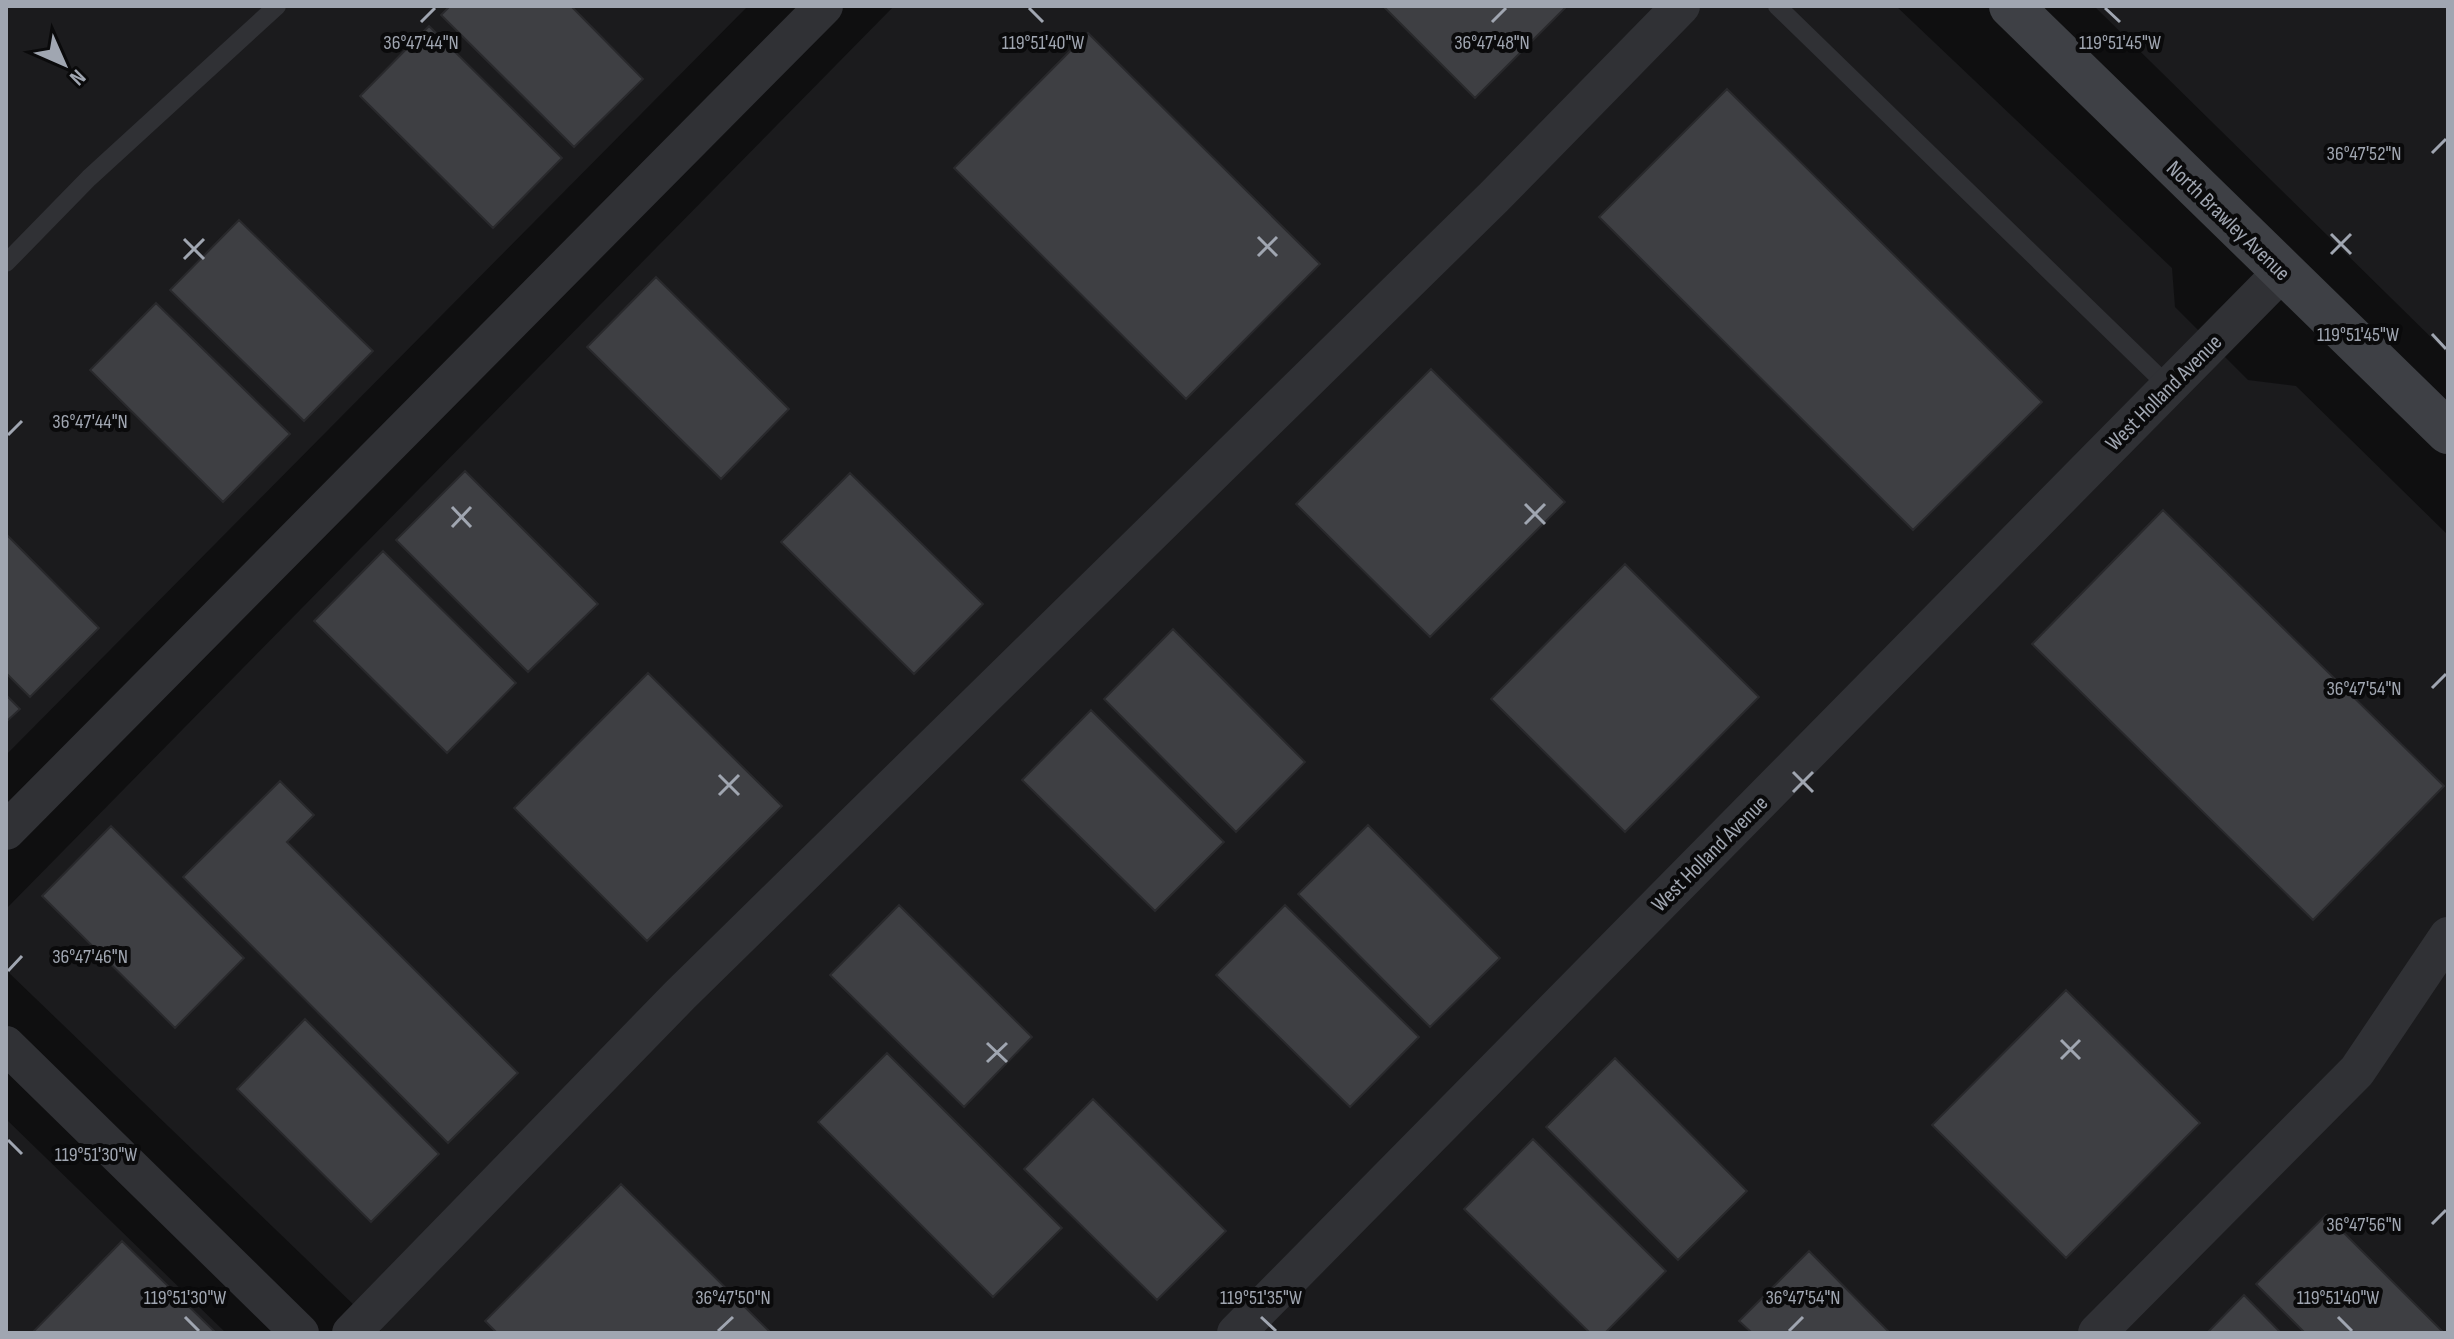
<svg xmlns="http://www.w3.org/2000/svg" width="2454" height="1339" font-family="'Sofia Sans Condensed',sans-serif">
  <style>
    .built { fill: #1b1b1d }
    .building { fill: #3e3f43; stroke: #29292c; stroke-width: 2 }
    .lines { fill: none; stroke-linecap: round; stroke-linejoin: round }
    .service { stroke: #303135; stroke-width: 18 }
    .minor { stroke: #303135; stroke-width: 38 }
    .secondary { stroke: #3e4045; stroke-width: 44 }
    .ticks { fill: none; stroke: #a0a6b1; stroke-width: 3 }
    .labels { text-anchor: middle; stroke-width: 8; stroke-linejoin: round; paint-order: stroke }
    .street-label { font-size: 22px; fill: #a0a6b1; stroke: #0a0a0b }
    .ticks-label { font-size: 20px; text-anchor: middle; fill: #a0a6b1; stroke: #0a0a0b; stroke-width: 8; stroke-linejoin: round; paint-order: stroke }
  </style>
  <rect width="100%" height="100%" fill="#0f0f10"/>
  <path class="built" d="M6,6h742l-742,749z
    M894,6h1002l276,262 3,39 73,73 48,6 152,149v798h-2065l-377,-363v-61z
    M2094,6h354v348z
    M6,1119l220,214h-220z"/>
  <path class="building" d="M450,6h121l72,73 -69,68 -133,-132z
    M1383,6h184l-92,92z
    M429,26l133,132 -69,70 -133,-132z
    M1088,33l232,231 -134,135 -232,-231z
    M1727,89l315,313 -129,128 -314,-313z
    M239,220l134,131 -69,70 -134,-131z
    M656,277l133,132 -68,70 -134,-132z
    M156,303l134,131 -67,68 -133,-132z
    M1431,369l134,133 -135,135 -134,-133z
    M465,471l133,133 -70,68 -132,-132z
    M850,473l133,131 -69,70 -133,-132z
    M2163,510l281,276 -131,134 -281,-276z
    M6,534l93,94 -69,69 -24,-24z
    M383,551l133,132 -69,70 -133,-132z
    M1625,564l134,133 -134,135 -134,-133z
    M1173,629l132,133 -69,70 -132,-133z
    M648,673l134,133 -135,135 -133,-133z
    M6,695l14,14 -14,13z
    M1091,710l133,132 -69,69 -133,-131z
    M280,781l34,34 -27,27 231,231 -70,70 -265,-266z
    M1368,825l132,133 -70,69 -132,-133z
    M111,826l133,132 -69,70 -133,-132z
    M899,905l133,132 -68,70 -134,-132z
    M1285,905l134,132 -69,70 -134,-132z
    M2066,990l134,133 -134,135 -134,-133z
    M305,1019l134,135 -68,68 -134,-133z
    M887,1053l175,175 -69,69 -175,-175z
    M1615,1058l132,133 -69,69 -132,-133z
    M1093,1099l133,132 -69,69 -133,-131z
    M1533,1139l133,132 -61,62h-15l-126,-124z
    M621,1184l150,149h-274l-12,-12z
    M2326,1215l118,118h-139l-49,-49z
    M122,1241l94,92h-184z
    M1809,1251l81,82h-138l-13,-12z
    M2244,1295l37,38h-74z"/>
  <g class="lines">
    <path class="service" d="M1777,6l392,381
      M6,263l83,-85 188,-172"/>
    <path class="minor" d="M6,831l818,-825
      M6,1045l294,288
      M351,1333l329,-338 814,-798 187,-191
      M1236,1333l1046,-1061
      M2097,1333l260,-262 91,-135"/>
    <path class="secondary" d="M2011,6l437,426"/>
  </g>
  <path class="ticks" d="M1029,8l14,14M2105,8l15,14M421,22l14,-14M1492,22l14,-14M2432,153l14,-14M2331,234l20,20M1258,237l19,19M184,239l20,20M2331,254l20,-20M1258,256l19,-19M184,259l20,-20M2432,334l14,15M8,435l14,-14M1525,504l20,20M452,507l19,20M1525,524l20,-20M452,527l19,-20M2432,688l14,-14M1793,772l20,20M719,775l20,20M1793,792l20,-20M719,795l20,-20M8,971l14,-15M2061,1040l19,19M987,1043l20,19M2061,1059l19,-19M987,1062l20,-19M8,1140l14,14M2432,1224l14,-14M185,1317l14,14M1261,1317l15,14M2338,1317l14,14M718,1331l15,-14M1789,1331l14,-14"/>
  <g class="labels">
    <g class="street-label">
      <text transform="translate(2229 220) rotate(44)" y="8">North Brawley Avenue</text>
      <text transform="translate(2163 392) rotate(-45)" y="8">West Holland Avenue</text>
      <text transform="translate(1709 853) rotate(-45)" y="8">West Holland Avenue</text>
    </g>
  </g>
  <g class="ticks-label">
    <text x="421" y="49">36°47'44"N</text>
    <text x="1043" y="49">119°51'40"W</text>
    <text x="1492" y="49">36°47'48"N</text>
    <text x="2120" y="49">119°51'45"W</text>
    <text x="2364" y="160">36°47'52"N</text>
    <text x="2358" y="341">119°51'45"W</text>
    <text x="90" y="428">36°47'44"N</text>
    <text x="2364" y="695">36°47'54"N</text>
    <text x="90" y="963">36°47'46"N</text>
    <text x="96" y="1161">119°51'30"W</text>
    <text x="2364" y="1231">36°47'56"N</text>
    <text x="1261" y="1304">119°51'35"W</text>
    <text x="185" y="1304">119°51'30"W</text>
    <text x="733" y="1304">36°47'50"N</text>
    <text x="1803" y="1304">36°47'54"N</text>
    <text x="2338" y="1304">119°51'40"W</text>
  </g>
  <rect width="2454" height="1339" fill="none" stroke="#a0a6b1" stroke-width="16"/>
  <g transform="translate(64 64) rotate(135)" stroke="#0a0a0b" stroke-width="6" paint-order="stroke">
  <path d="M0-6L14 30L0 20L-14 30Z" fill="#a0a6b1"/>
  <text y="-12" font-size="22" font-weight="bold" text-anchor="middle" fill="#a0a6b1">N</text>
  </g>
</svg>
